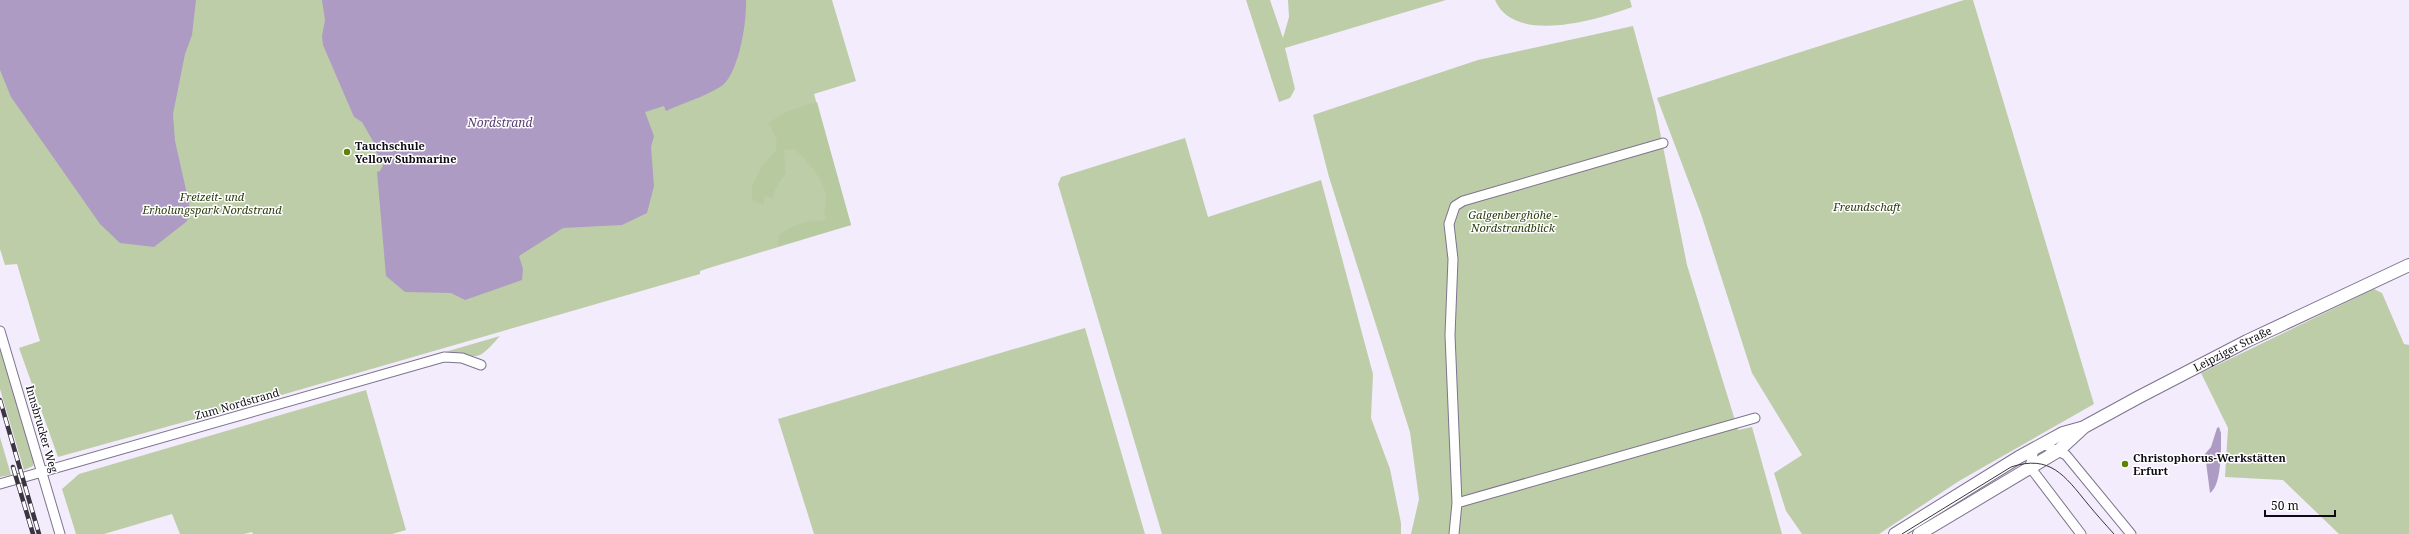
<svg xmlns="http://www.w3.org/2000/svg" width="2409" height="534" font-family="'Noto Serif',serif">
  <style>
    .green { fill: #bdcda8 }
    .forest { fill: #b7ca9f }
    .water { fill: #ad9bc4 }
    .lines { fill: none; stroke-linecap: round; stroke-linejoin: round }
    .minor-casing { stroke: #7e738d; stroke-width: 11 }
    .secondary-casing { stroke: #7e738d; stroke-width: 14 }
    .minor { stroke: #fff; stroke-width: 9 }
    .secondary { stroke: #fff; stroke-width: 12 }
    .tram { stroke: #3a3540; stroke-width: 1 }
    .rail-casing { stroke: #3a3540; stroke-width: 4.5 }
    .rail { stroke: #fff; stroke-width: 3; stroke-dasharray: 9; stroke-linecap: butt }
    .poi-dot { fill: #5e8302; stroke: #fff; stroke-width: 1.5 }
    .labels { text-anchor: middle; stroke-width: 3; stroke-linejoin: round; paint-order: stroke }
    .poi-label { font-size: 11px; font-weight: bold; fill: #0f0b14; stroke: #fff; text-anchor: start }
    .park-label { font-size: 11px; font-style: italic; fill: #2b3c0c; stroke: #fff }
    .street-label { font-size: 11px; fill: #0f0b14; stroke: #fff }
    .water-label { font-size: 12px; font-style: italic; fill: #573d72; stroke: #fff }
  </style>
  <rect width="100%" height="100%" fill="#f3ecfd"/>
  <path class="green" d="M0,0h832l24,81 -42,13 37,131 -142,43 -9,3v3l-415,120 -227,63 -39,-109 21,-7 -23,-77 -12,1 -5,-16z
    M1246,0h24l13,38 6,-21 -1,-17h158l-161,48 10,41 -5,9 -11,4z
    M1495,0h135l2,7c-35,13 -118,38 -137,-7z
    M1964,0h9l121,404 -135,77 -80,53h-77l-16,-23 -12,-38 28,-18 -50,-82 -51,-159 -44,-116z
    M1633,26l22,81 32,158 51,165 14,-3 30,107h-371l8,-35 -9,-67 -81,-255 -16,-62 165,-55z
    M1185,138l23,79 113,-37 52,194 -2,44 19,51 11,54v11h-239l-104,-350 3,-7z
    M2374,289l8,4 22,51 5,1v189h-70l-56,-54 -58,-3 3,-49 -27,-55z
    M1085,328l60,206h-331l-36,-115z
    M500,336c-26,29 -19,19 -55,16z
    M0,347l34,112 -1,7 -9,4 -24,-81z
    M366,390l40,140 -14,4h-139l-1,-2 -8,2h-64l-8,-20 -68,20h-28l-14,-45 17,-15z
    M0,437l11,38 -11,2z"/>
  <path class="forest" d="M817,102l34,123 -73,21 1,-11c15,-12 29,-14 47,-15 -4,-11 1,-12 0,-22 0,-17 -20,-39 -32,-49l-10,1 2,23 -10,14 -3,11 -8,-2 -2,9 -11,-5v-14l10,-20 14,-16 1,-10 -8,-17 16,-11z"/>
  <path class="water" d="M0,0h196l-4,35 -7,19 -12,60 2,27 14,62 1,13 -4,6 -32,25 -34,-4 -20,-19 -89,-127 -11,-27z
    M322,0h424c1,20 -7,76 -26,87 -16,10 -37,16 -54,24l-2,-5 -19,6 9,24 -3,11 3,39 -7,27 -25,12 -59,3 -44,28 4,13 -1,11 -57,20 -14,-7 -46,-1 -19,-16 -9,-104 3,-1 4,-8 -10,-14v-6l-12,-21 -8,-5 -31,-72 -1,-9 3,-16z
    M2219,427l2,6c0,15 1,52 -11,60l-4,-31 -10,-3 8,-4 7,-8 6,-19z"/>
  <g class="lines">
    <g class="minor-casing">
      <path id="minor" d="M0,331l60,203
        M2043,444l23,11 65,79
        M2034,449l-4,18 51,67
        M0,484l444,-127 18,1 19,7
        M1457,503l298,-85
        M1454,534l3,-31 -7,-168 3,-76 -4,-35 6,-18 8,-5 200,-58"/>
    </g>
    <g class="secondary-casing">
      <g id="secondary">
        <path d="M1895,534l124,-77 44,-24 18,-5"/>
        <path id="s1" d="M1919,534l139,-83 26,-24 55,-30 108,-56 162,-76"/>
      </g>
    </g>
    <use href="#minor" class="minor"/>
    <use href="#secondary" class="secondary"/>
    <path class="tram" d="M1902,534l109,-67c39,-13 54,9 76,36 9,11 18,21 27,31"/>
    <g class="rail-casing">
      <path id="rail" d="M0,400l39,134
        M13,467l20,67"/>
    </g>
    <use href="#rail" class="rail"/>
  </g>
  <g class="poi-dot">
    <circle cx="347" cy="152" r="4"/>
    <circle cx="2125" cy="464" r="4"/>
  </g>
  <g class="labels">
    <g class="poi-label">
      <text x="355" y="150">Tauchschule<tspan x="355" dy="13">Yellow Submarine</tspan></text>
      <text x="2133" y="462">Christophorus-Werkstätten<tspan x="2133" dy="13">Erfurt</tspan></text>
    </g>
    <g class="park-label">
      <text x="212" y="201">Freizeit- und<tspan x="212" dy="13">Erholungspark Nordstrand</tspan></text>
      <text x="1867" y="211">Freundschaft</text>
      <text x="1513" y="219">Galgenberghöhe -<tspan x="1513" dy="13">Nordstrandblick</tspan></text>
    </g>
    <g class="street-label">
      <text dy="4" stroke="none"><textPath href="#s1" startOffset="365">Leipziger Straße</textPath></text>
      <text transform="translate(237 404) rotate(-16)" y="4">Zum Nordstrand</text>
      <text transform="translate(42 429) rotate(74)" y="4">Innsbrucker Weg</text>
    </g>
    <g class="water-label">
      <text x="500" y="127">Nordstrand</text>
    </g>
  </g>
  <path d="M2265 510v6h70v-6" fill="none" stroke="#0f0b14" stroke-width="2"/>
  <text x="2271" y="510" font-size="12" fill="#0f0b14" stroke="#ffffff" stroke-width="3" paint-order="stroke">50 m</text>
</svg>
